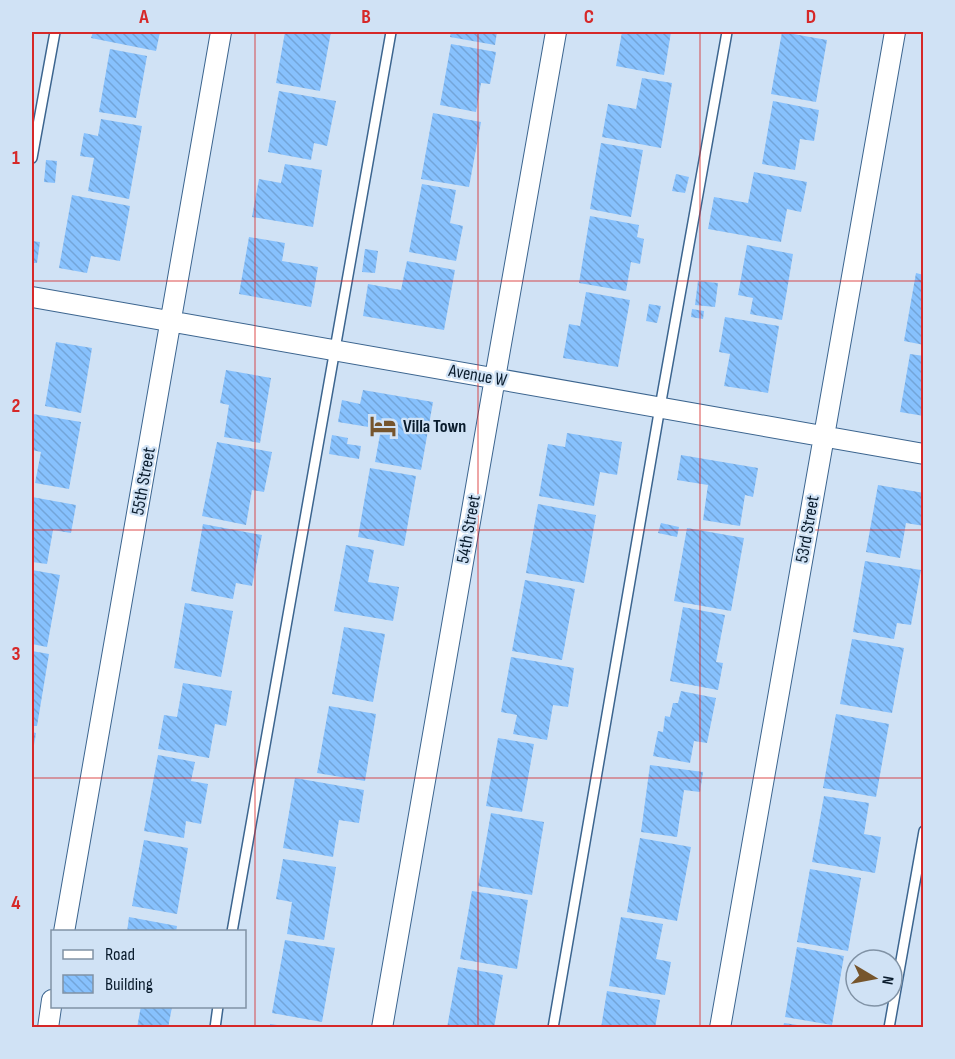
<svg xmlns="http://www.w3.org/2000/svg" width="955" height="1059" font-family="'Sofia Sans Condensed',sans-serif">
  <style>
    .building { fill: url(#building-back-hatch) }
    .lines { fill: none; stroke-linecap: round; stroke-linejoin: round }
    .lane-casing { stroke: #3c658f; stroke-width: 12 }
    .street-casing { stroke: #3c658f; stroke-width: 22 }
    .lane { stroke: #fff; stroke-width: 9 }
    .street { stroke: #fff; stroke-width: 20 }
    .grid { fill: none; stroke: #d62828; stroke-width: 1.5; stroke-opacity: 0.55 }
    .labels { text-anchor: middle; stroke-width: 4.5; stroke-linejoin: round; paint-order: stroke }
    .street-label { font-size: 18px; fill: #091b2c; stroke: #d0e2f5 }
    .poi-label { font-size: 18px; font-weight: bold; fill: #091b2c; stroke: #d0e2f5; text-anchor: start }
    .neatline { fill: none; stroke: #d62828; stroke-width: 2 }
    .grid-label { font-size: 20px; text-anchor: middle; font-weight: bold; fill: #d62828 }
  </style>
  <defs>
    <pattern id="building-back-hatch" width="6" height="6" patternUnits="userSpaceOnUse" patternTransform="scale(1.5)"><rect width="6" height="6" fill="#87c1fd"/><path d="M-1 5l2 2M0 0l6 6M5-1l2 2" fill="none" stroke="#73a5d9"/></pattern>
  </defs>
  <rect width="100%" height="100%" fill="#d0e2f5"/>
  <path class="building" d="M93,32h67l-4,19 -65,-13z
    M285,32h46l-11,59 -44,-8z
    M451,32h46l-2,13 -45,-8z
    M622,32h49l-7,43 -48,-9z
    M782,32l45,8 -11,62 -45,-8z
    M451,44l45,8 -6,32 -9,-1 -5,29 -36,-7z
    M110,49l37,7 -11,62 -37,-6z
    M642,78l30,5 -11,65 -59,-11 6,-33 28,5z
    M279,91l57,10 -9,45 -13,-3 -3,17 -43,-8z
    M773,101l46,9 -5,31 -14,-2 -5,31 -33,-6z
    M433,113l48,9 -12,65 -48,-8z
    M101,119l41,7 -13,73 -41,-8 6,-33 -14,-2 4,-23 14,3z
    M601,143l42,7 -12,67 -41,-8z
    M46,160l11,1 -2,22 -11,-1z
    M285,164l37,6 -9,57 -61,-10 7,-38 22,4z
    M754,172l53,10 -6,30 -14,-3 -6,33 -73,-13 6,-32 34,6z
    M676,174l13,3 -4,16 -13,-2z
    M422,184l34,6 -6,33 13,3 -7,35 -47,-9z
    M72,195l58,11 -10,55 -29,-5 -4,17 -28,-5z
    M590,216l49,9 -2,12 7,2 -4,25 -9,-2 -5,29 -47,-8z
    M249,237l36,6 -3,18 36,6 -7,40 -72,-13z
    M32,241l8,1 -3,21h-5z
    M747,245l46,9 -11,66 -32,-6 3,-16 -15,-3z
    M365,249l13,2 -3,22 -13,-1z
    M407,261l48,9 -11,60 -81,-14 5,-32 33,6z
    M916,273l8,2v70l-20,-4z
    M698,281l20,2 -3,24 -20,-2z
    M586,292l44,8 -12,67 -55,-9 6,-34 11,2z
    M649,304l12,2 -4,17 -11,-2z
    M692,309l12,2 -1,8 -12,-2z
    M725,317l54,9 -11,67 -44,-7 6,-32 -11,-2z
    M56,342l36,6 -11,65 -36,-7z
    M910,354l14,2v60l-24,-4z
    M226,370l45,8 -11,65 -36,-6 5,-32 -9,-2z
    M363,390l70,12 -12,68 -46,-8 6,-33 -43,-7 4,-22 18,4z
    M33,414l48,8 -12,67 -34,-6 6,-31 -9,-2z
    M567,433l55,9 -5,33 -17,-3 -6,34 -55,-10 9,-52 17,3z
    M332,435l16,3 -1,6 14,2 -2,13 -30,-5z
    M217,442l55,10 -8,40 -12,-2 -6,35 -44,-9z
    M681,455l77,13 -5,29 -8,-2 -5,31 -37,-6 5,-35 -31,-5z
    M370,468l46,8 -12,70 -46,-9z
    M878,485l46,8v33l-18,-3 -6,35 -34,-6z
    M32,497l44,8 -5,28 -18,-3 -6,34 -15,-2z
    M538,504l58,11 -12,68 -58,-10z
    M661,523l18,4 -2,10 -19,-4z
    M203,524l59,11 -10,51 -16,-3 -3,16 -42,-8z
    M687,528l57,10 -13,73 -57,-10z
    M346,545l28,5 -6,32 31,5 -6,34 -59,-10z
    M865,561l56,9 -10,55 -14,-2 -3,16 -41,-7z
    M32,570l28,5 -13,72 -15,-3z
    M525,580l50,9 -13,71 -50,-9z
    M185,603l48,8 -12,66 -47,-9z
    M683,607l42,8 -9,47 7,1 -5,27 -48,-9z
    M344,627l41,7 -12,68 -41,-8z
    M852,639l52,9 -12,65 -52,-9z
    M32,651l17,3 -12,72h-5z
    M511,657l63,11 -6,39 -15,-2 -6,35 -34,-6 4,-19 -16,-3z
    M183,683l49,8 -6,35 -11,-2 -6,34 -51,-9 6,-34 13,2z
    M681,691l35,7 -9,45 -13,-2 -4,22 -37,-7 5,-25 5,1 2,-16 5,1 3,-14h5z
    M329,706l47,8 -11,67 -48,-8z
    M836,714l53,10 -13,73 -53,-9z
    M32,732l4,1 -3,18h-1z
    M498,738l36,6 -12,68 -36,-6z
    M158,755l37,7 -4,19 17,3 -7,40 -15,-3 -2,17 -40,-7z
    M650,765l53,7 -3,20 -16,-2 -7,47 -36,-5z
    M295,778l69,12 -5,33 -20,-3 -6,37 -50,-9z
    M824,796l45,7 -5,31 17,3 -6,36 -63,-11z
    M491,813l53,9 -12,73 -54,-9z
    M640,838l51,9 -14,74 -50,-9z
    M144,840l44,8 -11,66 -45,-8z
    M283,859l53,8 -12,73 -37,-6 5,-32 -16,-3z
    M810,869l51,9 -13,73 -51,-9z
    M472,891l56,9 -11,69 -57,-10z
    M129,917l48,9 -1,6h-49z
    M621,917l42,7 -7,35 15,3 -6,33 -56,-9z
    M285,940l50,8 -13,74 -50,-9z
    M797,947l47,9 -12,69 -47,-8z
    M458,967l45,8 -9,53h-47z
    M607,991l53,9 -5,28h-54z
    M141,1006l31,1 -4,21h-31z
    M784,1023l20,3v2h-21z
    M270,1024l14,2v2h-14z"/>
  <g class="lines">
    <g class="lane-casing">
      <path id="lane" d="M32,158l23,-126
        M232,932l159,-900
        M215,1028l3,-22
        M553,1028l107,-621 67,-375
        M889,1028l35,-197"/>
    </g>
    <g class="street-casing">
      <path id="street" d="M32,297l892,157
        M64,932l157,-900
        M48,1028l4,-28
        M382,1028l113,-650 61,-346
        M720,1028l175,-996"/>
    </g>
    <use href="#lane" class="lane"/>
    <use href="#street" class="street"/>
  </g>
  <path class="grid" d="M255,32v996M478,32v996M700,32v996M32,281h892M32,530h892M32,778h892"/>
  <defs>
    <g id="hotel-bare" transform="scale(2.07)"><path d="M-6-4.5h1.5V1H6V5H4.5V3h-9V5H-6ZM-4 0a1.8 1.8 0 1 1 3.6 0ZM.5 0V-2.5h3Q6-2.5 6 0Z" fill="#76552c" stroke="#d0e2f5" stroke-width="2.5" paint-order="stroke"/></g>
  </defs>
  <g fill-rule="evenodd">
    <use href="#hotel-bare" x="383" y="426"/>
  </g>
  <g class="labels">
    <g class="street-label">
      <text transform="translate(478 375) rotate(10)" y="6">Avenue W</text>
      <text transform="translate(143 481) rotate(-80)" y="6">55th Street</text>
      <text transform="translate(468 529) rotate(-80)" y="6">54th Street</text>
      <text transform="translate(807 529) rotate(-80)" y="6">53rd Street</text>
    </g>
    <g class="poi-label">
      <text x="403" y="432">Villa Town</text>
    </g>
  </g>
  <rect width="955" height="1059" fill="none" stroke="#d0e2f5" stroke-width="66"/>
  <rect x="51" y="930" width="195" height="78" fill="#d0e2f5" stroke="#8092a5" stroke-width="1.5"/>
  <rect x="63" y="950" width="30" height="9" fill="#ffffff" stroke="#8092a5" stroke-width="1.5"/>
  <text x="105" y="960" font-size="18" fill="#091b2c">Road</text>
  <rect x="63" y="975" width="30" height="18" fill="url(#building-back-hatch)" stroke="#8092a5" stroke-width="1.5"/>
  <text x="105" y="990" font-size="18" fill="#091b2c">Building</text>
  <g transform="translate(874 978) rotate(100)"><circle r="28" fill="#d0e2f5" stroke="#8092a5" stroke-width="1.5"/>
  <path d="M0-4.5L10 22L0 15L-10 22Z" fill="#76552c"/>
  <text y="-9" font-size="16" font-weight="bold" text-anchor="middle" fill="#091b2c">N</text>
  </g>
  <rect x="33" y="33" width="889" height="993" class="neatline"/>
  <g class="grid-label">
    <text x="144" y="23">A</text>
    <text x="366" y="23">B</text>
    <text x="589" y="23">C</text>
    <text x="811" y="23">D</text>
    <text x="16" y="164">1</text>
    <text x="16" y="412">2</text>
    <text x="16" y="660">3</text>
    <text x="16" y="909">4</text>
  </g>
</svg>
